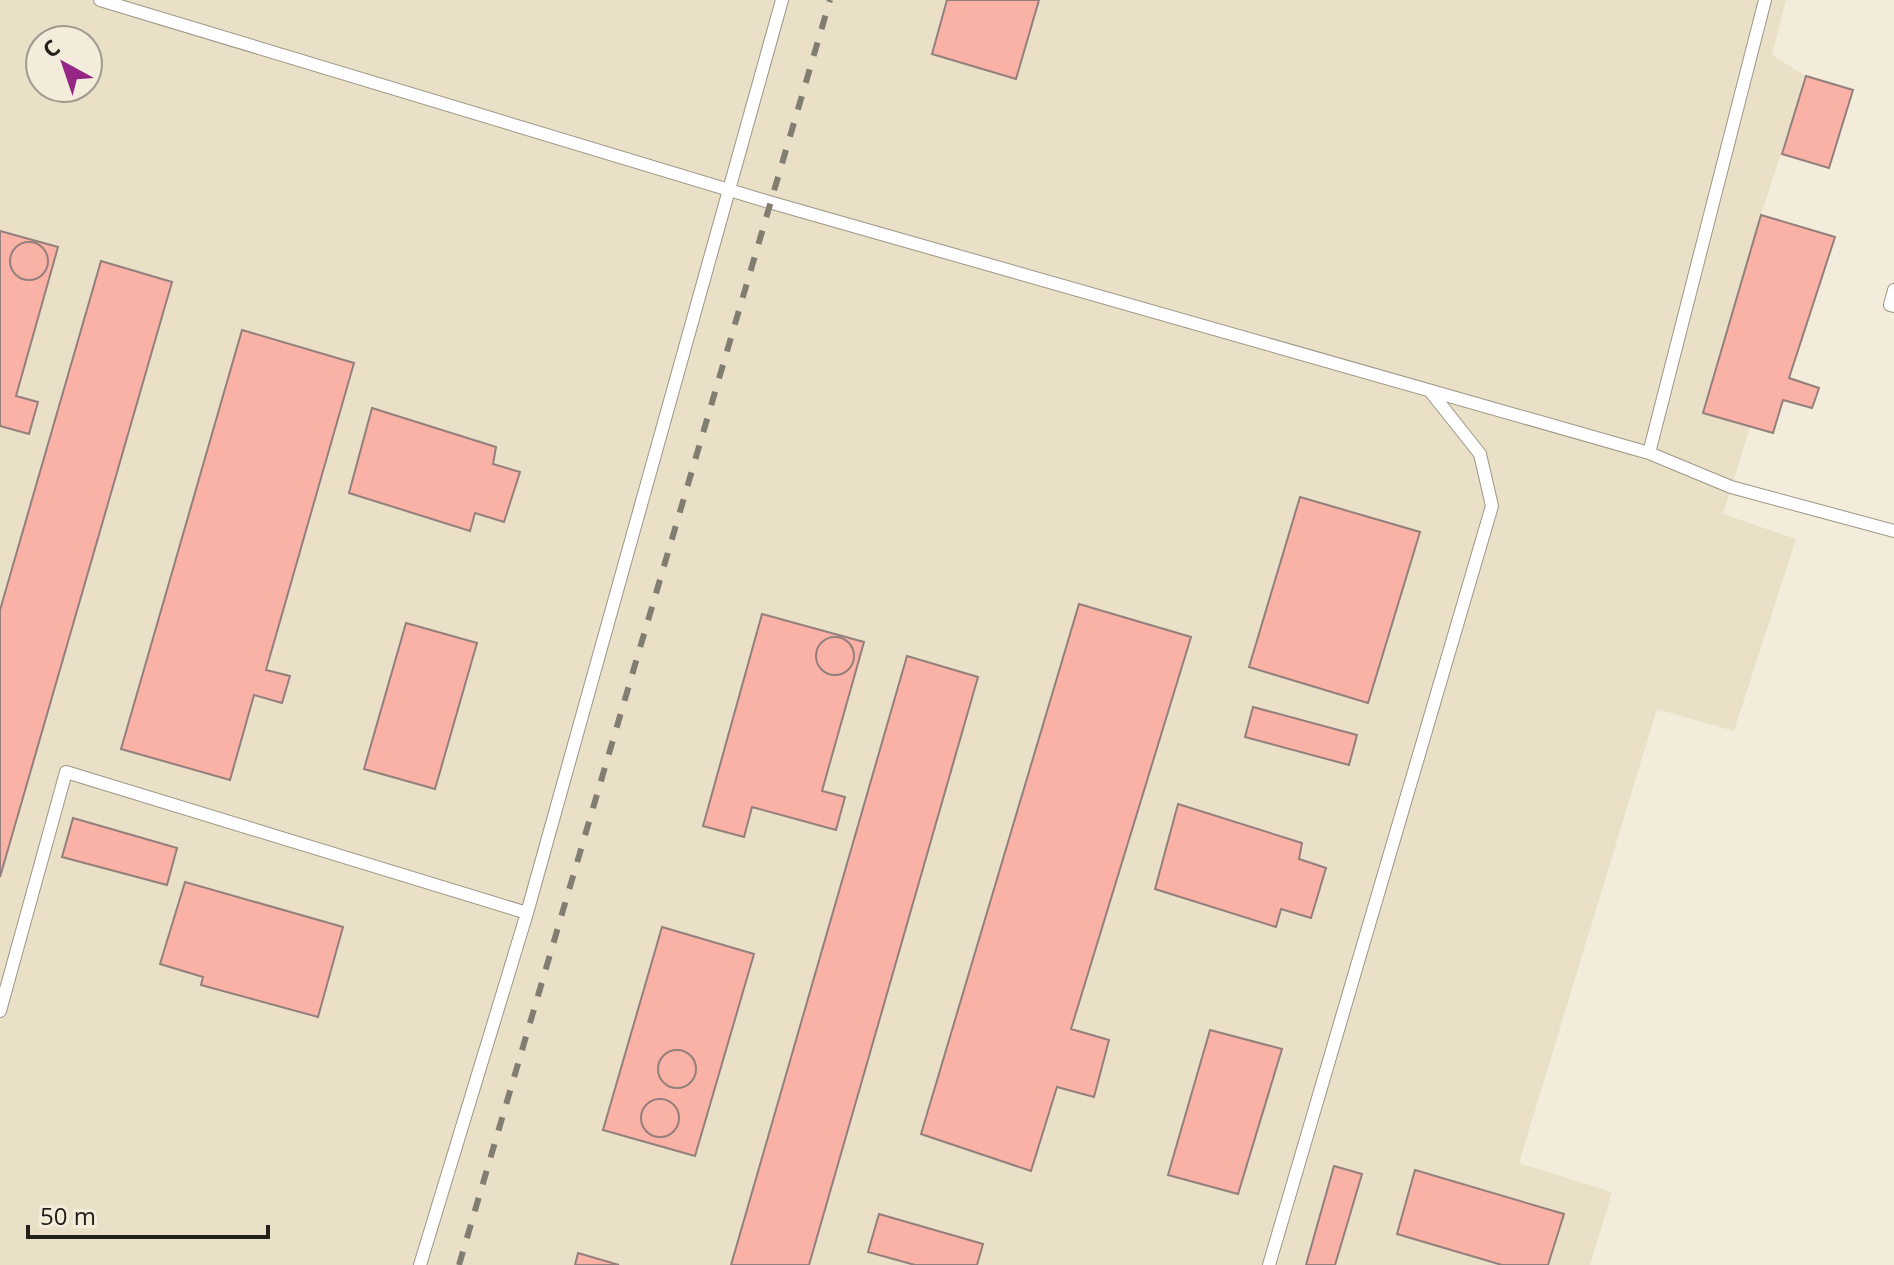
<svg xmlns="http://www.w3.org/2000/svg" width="1894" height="1265" font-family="'Open Sans',sans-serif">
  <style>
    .built { fill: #e9e0c7; fill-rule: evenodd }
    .building { fill: #fbb2a6; stroke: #937f7c; stroke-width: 2 }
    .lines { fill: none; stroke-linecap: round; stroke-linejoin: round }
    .service-casing { stroke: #9c9685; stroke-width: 14 }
    .service { stroke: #fff; stroke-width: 12 }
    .rail { stroke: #827d71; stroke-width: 6; stroke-dasharray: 14 14; stroke-linecap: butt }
  </style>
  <rect width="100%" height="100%" fill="#f3ecda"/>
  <path class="built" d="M0,0h1786l-14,55 34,21 -45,139 -58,197 47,15 -27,87 73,25 -62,192 -77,-22 -138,454 93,29 -22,73h-1590zM40,40h48v48h-48z"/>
  <path class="building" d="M947,0h92l-23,79 -84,-25z
    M1806,76l47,14 -24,78 -47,-14z
    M1761,215l74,22 -46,141 30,10 -3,9 -4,11 -29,-8 -10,33 -70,-20z
    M0,231l58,16 -42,149 22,6 -9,32 -29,-8z
    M10 261a19 19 0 1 1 38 0a19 19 0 1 1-38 0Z
    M101,261l71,21 -172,595v-267z
    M242,330l112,33 -88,307 24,6 -8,27 -28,-8 -24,85 -109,-31z
    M372,408l124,39 -3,17 27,8 -16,50 -29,-9 -5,18 -121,-38z
    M1300,497l120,35 -52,171 -119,-36z
    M1079,604l112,33 -120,392 38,11 -15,57 -37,-10 -26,84 -110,-37z
    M762,614l102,28 -42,149 23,6 -9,33 -84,-23 -8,30 -41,-11z
    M406,623l71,20 -42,146 -71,-20z
    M816 656a19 19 0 1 1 38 0a19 19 0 1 1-38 0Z
    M907,656l71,21 -169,588h-78z
    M1253,707l104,28 -8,30 -104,-28z
    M1178,804l124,39 -3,16 27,9 -15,50 -30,-9 -5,18 -121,-38z
    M73,818l104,30 -10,37 -105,-28z
    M185,882l158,45 -25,90 -117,-32 2,-8 -43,-13z
    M662,927l92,27 -59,202 -92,-26z
    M1210,1030l72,19 -44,145 -70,-19z
    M658 1069a19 19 0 1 1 38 0a19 19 0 1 1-38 0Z
    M641 1118a19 19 0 1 1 38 0a19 19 0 1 1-38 0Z
    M1334,1166l28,8 -27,91h-29z
    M1415,1170l149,44 -16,51h-46l-105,-31z
    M879,1214l104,30 -6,21h-62l-47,-13z
    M578,1253l41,12h-44z"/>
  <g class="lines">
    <g class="service-casing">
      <path id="service" d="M100,0l669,202 880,251 82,34 163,44
        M1894,290l-4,15 4,1
        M1649,453l116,-453
        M0,1011l66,-239 461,141
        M420,1265l107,-352 255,-913
        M1269,1265l223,-759 -12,-52 -50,-63"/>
    </g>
    <use href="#service" class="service"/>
    <path class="rail" d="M459,1265l371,-1265"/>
  </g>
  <g transform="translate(64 64) rotate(320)"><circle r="38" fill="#f3ecda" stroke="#9f9a8d" stroke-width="2"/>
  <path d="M0-6L14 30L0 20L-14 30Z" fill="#952686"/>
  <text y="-12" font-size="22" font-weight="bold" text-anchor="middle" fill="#222019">С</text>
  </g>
  <path d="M28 1225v12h240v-12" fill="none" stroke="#222019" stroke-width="4"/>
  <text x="40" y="1225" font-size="24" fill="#222019" stroke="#f3ecda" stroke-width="6" paint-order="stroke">50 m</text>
</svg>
